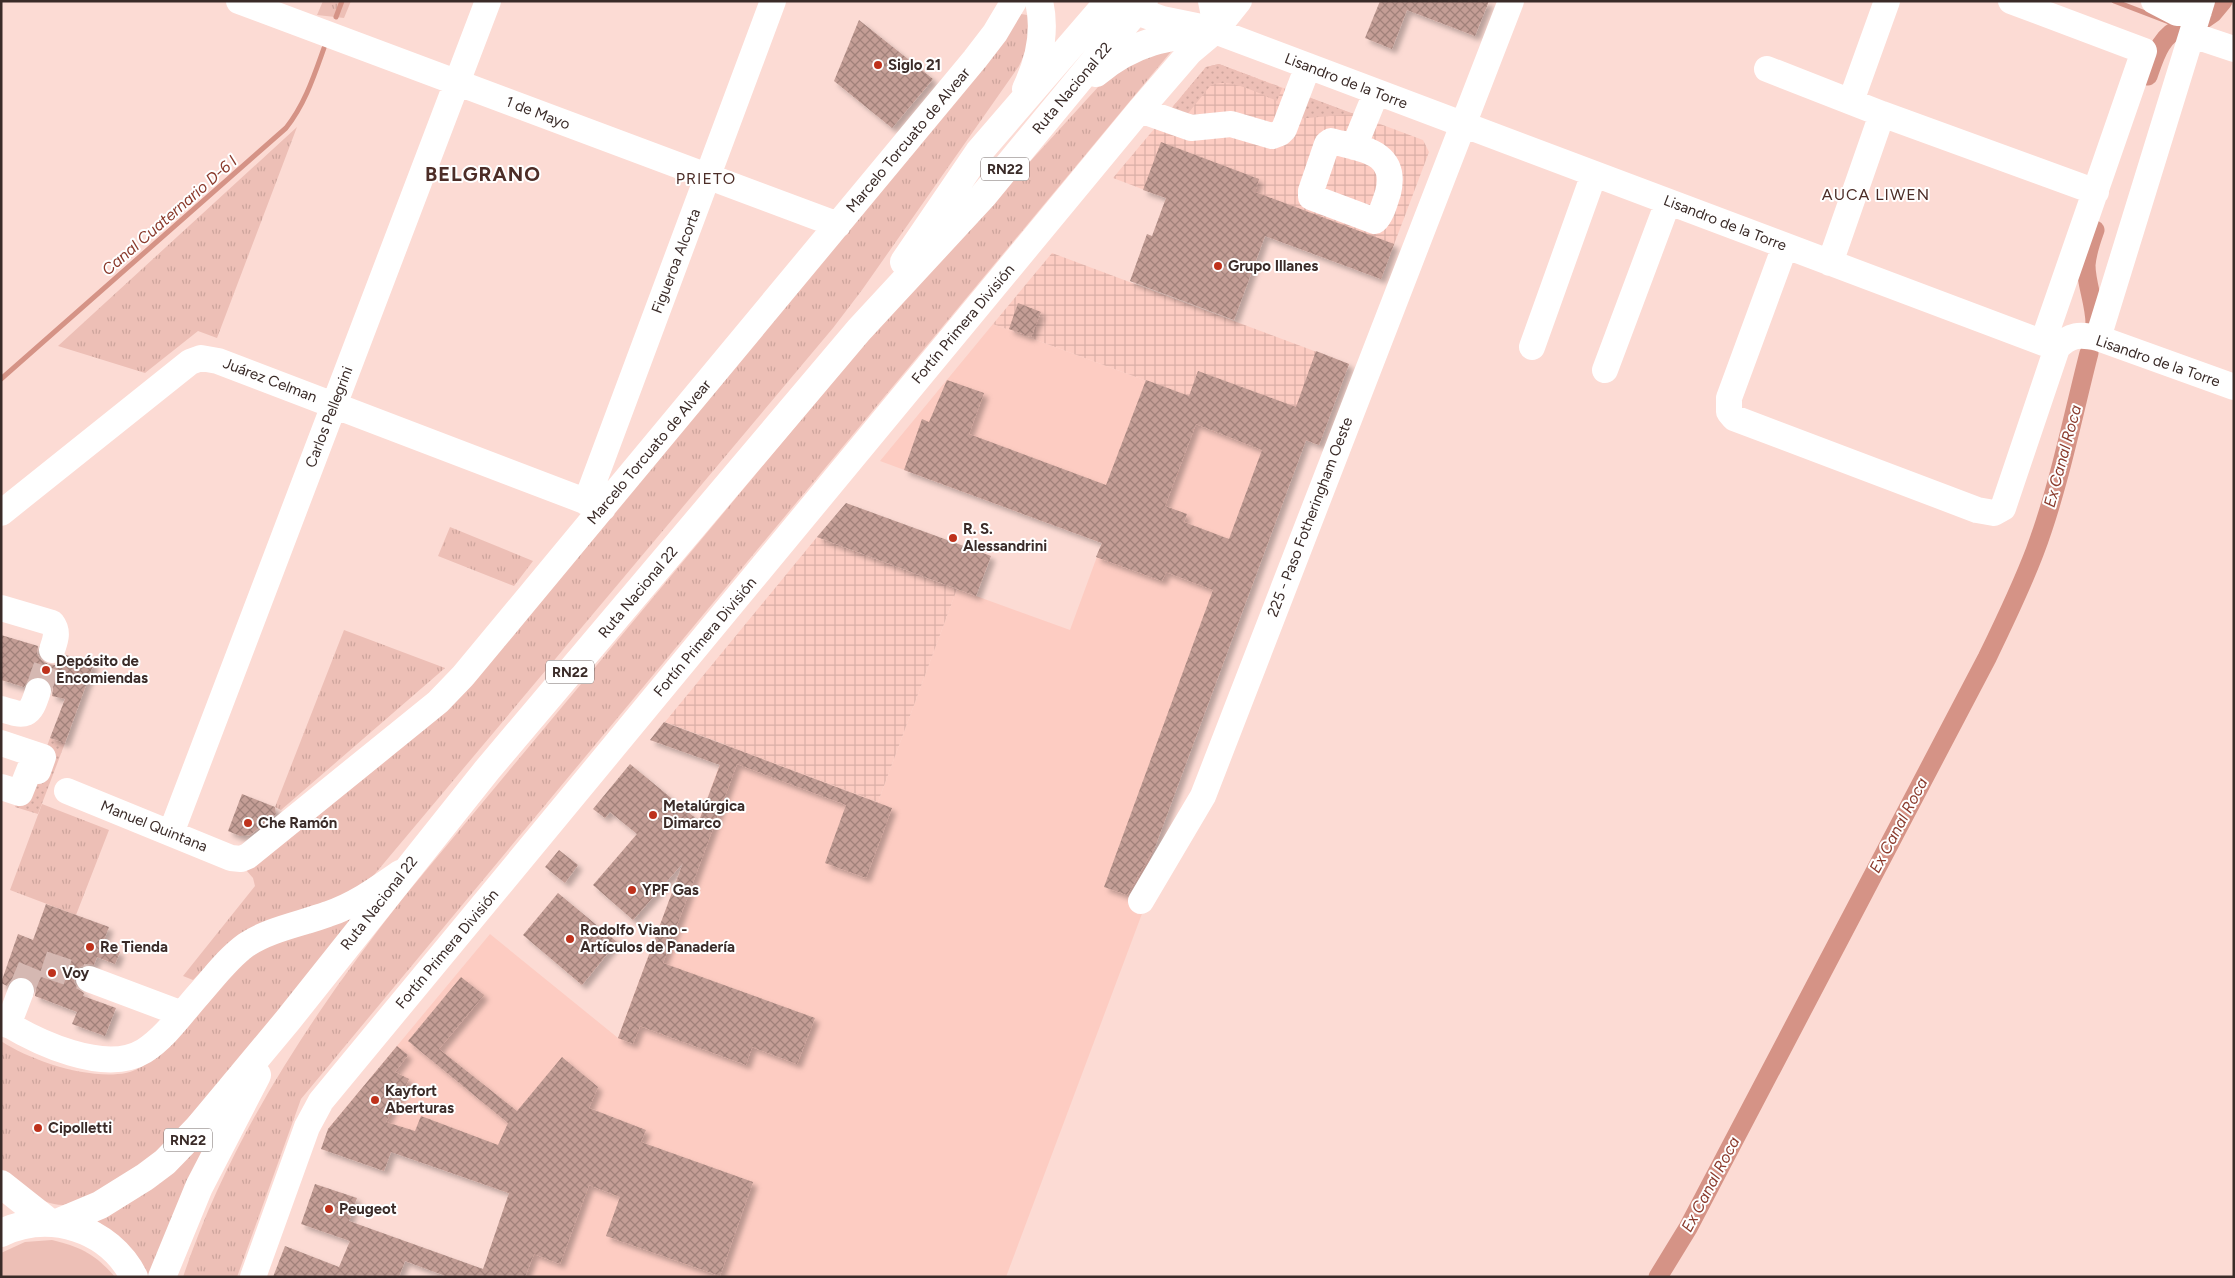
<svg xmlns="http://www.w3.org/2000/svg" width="2235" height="1278" font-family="Figtree,sans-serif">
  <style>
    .built { fill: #fdccc2 }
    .industrial { fill: url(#industrial-grid) }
    .grass { fill: url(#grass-tufts) }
    .park { fill: #edbfb6 }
    .garden { fill: url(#garden-dots) }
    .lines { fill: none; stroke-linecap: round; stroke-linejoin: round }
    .stream { stroke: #d59386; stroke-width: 5 }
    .canal { stroke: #d59386; stroke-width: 19 }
    .building { fill: url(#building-cross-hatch); fill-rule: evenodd; filter: url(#shadow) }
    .minor-tunnel { stroke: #d5b8b2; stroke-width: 26; stroke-dasharray: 26 13; stroke-linecap: butt }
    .minor { stroke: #fff; stroke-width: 26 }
    .major { stroke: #fff; stroke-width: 28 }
    .highway { stroke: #fff; stroke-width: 28 }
    .poi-dot { fill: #be321c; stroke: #fff; stroke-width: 2 }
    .labels { text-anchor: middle; stroke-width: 4; stroke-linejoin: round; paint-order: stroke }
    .shield { fill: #fff; stroke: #756b68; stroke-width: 1 }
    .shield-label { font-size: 14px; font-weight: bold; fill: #3a2b28 }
    .poi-label { font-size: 15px; font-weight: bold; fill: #3a2b28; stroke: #fff; text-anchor: start }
    .street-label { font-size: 15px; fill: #3a2b28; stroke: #fff }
    .neighbourhood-label { font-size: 16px; letter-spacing: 1px; fill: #4c2d27; stroke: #fff }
    .water-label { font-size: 16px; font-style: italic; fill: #8a3a2c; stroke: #fff }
    .district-label { font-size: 20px; font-weight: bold; letter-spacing: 1px; fill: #4c2d27; stroke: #fff }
  </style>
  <defs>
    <pattern id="industrial-grid" width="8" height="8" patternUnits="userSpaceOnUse" patternTransform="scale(1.25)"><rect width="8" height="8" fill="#fdccc2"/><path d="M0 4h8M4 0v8" fill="none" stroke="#daafa7"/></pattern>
    <pattern id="grass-tufts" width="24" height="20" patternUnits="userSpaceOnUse" patternTransform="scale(1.25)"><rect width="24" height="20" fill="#edbfb6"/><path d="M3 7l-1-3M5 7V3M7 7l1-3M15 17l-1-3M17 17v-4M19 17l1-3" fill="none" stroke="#cca49c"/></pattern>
    <pattern id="garden-dots" width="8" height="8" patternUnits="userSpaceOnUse" patternTransform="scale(1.25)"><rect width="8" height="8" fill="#edbfb6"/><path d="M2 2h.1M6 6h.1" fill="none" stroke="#cca49c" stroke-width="1.8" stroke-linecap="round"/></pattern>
    <pattern id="building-cross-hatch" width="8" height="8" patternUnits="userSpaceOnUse" patternTransform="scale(1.25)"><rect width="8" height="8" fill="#c49e96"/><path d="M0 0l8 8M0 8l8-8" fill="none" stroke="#a0817a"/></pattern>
    <filter id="shadow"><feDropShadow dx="4.5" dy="4.5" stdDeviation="2.5" flood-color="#0004"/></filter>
  </defs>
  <rect width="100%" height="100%" fill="#fcdbd4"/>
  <path class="built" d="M993,324l313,116 -170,458 10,5 -140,374h-481l26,-69 -223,-79 162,-195 128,104 109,-293 151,57 79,-213 113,41 32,-87 -222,-82z"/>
  <path class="industrial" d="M1219,64l204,76 6,12 -48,127 -268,-101 93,-111z
    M1052,253l297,111 -30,81 -326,-121z
    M817,537l140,52 -79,213 -213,-80z"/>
  <path class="grass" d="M323,1h28l-7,17 -27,-3z
    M1021,14l6,1c7,13 -1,38 -8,51l-157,224 -29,38 -459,547 -8,7 -165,90 -8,8 -10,-4 72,-90 -2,-8 -7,-8 197,-159z
    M1179,42l-878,1057 -64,178h-54c47,-140 130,-264 220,-379l466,-560 240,-263z
    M297,127l-80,211 -19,-7 -53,42 -87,-27z
    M450,527l83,34 -19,25 -76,-30z
    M344,630l101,38 -164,142 -6,-3z
    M42,804l67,26 -33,85 -66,-25z
    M354,917c-51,64 -101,129 -156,190 -21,23 -42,47 -67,67 -13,9 -53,30 -68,31 -24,0 -44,-21 -62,-35v-129c30,20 88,39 125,32 13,-3 23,-11 33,-19l87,-102z
    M222,1114l-71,163h-4l-40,-48 -11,-9c52,-20 87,-67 126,-106z"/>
  <path class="park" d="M52,1240c29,7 43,14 63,37h-114v-24l24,-11z"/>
  <path class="garden" d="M1219,64l63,24 -5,13c-18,-7 -48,-25 -67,-15l-28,35 -16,-6 40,-48z
    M1303,95l51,19 -59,5z
    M50,738l15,5 -27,71 -23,-7 15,-39 8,2z"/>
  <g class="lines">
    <path class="stream" d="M2114,1l68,26
      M336,17l6,-16
      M1,379l285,-251c19,-24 28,-52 38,-80"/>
    <path class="canal" d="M2203,20l10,-7 10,-12
      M2148,76c7,-20 13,-42 35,-49
      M2095,230c-4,11 -8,23 -9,35 0,19 9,38 9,59
      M1658,1277l30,-49 299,-570c17,-35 34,-70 48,-107 24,-64 37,-132 54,-198"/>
  </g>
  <path class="building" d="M1380,1h109l-14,35 -68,-26 -15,39 -27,-11z
    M859,20l74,59 -41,49 -58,-47z
    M1161,142l98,37 -4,13 139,52 -13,35 -116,-43 -31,84 -104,-39 17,-47 5,2 14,-38 -23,-8z
    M1018,303l23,9 -10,25 -22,-8z
    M1316,351l33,13 -30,81 -13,-5 -151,407 -28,48 -23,-8 109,-297 -47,-18 -4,9 -66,-24 6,-14 -198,-73 18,-51 7,3 18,-42 37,13 -15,41 137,51 40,-105 43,16 9,-25 98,36zM1196,424l66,26 -33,89 -45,-17 3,-8 -22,-8z
    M846,503l145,53 -15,40 -159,-59z
    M1,635l37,11 -1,7 3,6 8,5 7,1 6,-3 5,-7 28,8 -29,80 -15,-5 15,-39 -13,-3 1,-8 -4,-7 -7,-4 -7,-1 -7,4 -4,7 -23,-7z
    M664,722l228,86 -26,70 -41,-15 21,-58 -109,-41 -74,199 152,55 -18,46 -45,-17 -6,18 -106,-39 -7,18 -15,-6 65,-175 -50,57 -40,-35 44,-51 -27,-22 -5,6 -12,-9 37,-45 69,57 21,-56 -70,-25z
    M242,794l33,13 1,7 -26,21 -10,1 -12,-5z
    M559,850l19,15 -13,18 -20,-16z
    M558,893l59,49 -35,43 -59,-50z
    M46,904l63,23 -7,18 18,7 -5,12 -18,-7 -3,8 -7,-1 -7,3 -5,7 -1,8 4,7 6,4 -1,3 33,12 -11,28 -33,-12 5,-12 -42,-16 1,-8 -3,-6 -6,-5 -9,-1 -7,4 -4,6 -6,-3 17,-49 15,6z
    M461,977l23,18 -45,54 78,62 45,-54 36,30 -9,21 57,22 -5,12 112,40 -33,94 -114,-40 14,-39 -31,-12 -29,79 -26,-10 -9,23h-77l-43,-16 -6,16h-126l12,-31 54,21 11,-26 -49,-17 14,-40 42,14 -8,23 134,48 26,-76 -118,-41 -7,19 -63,-22 7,-20 69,-83 11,9 -13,17 14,7 -23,43 29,9 6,-15 77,29 10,-22 -100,-82z"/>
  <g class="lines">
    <path class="minor-tunnel" d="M38,691l14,-41
      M21,991l10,-24 9,-4 49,16"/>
    <path class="minor" d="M239,1l599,224
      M2011,1l133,50 -101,291
      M2154,1l23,12 22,-2
      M1215,31l842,317
      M2192,35l42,14
      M1767,69l115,45 214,78
      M1851,101l36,-100
      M1140,110l51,18 40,-4 41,12 8,-3 4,-4 24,-63
      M1331,141c31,8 67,10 57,52 -3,8 -6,22 -13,28l-64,-24v-6l16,-47z
      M1354,147l22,-54
      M1785,246l-56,152v14l5,6 243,92 17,3 9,-5 54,-160c13,-14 23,-14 41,-10l136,49
      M1830,263l52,-149
      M2098,338l104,-337
      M1532,347l62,-173
      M1605,370l63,-168
      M586,502l187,-501
      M1,513l189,-151 11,-4 17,3 385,147
      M1,608l51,15c7,9 3,18 0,27
      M1,709c25,8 29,8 37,-18
      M1,743l42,14 -5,14 -8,-3 -10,25 -19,-6
      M67,791l164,67 10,1 7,-3 190,-154 25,-26 512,-617 20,-26 19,-32
      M171,833l317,-832
      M1141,901l62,-105 308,-795
      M89,979l93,35
      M1,1020c35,22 104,55 143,31 22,-14 38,-38 55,-57 15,-17 29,-36 47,-49 24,-16 55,-21 82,-31 27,-9 49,-25 72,-41
      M8,1025l13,-34
      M253,1277l54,-150 14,-26 819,-991 50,-58 25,-21 24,-30"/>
    <path class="major" d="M1116,4l46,16 49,10
      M1,1184l48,38"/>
    <path class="highway" d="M1096,73c38,-32 72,-37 119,-42l1,-10 -4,-20
      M1026,89c13,-27 20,-58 13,-88
      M904,262l75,-110 130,-151
      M57,1223l43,-18 45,-28 20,-15 33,-34 90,-108 199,-250 372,-440 124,-134 161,-195
      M1,1233c49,-23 108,-5 133,44
      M162,1277l37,-90 58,-112"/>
  </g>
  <g class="poi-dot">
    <circle cx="878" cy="65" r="5"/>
    <circle cx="1218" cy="266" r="5"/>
    <circle cx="953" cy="538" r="5"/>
    <circle cx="46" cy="670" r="5"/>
    <circle cx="653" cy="815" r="5"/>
    <circle cx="248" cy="823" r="5"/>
    <circle cx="632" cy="890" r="5"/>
    <circle cx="570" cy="939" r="5"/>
    <circle cx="90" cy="947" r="5"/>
    <circle cx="52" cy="973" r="5"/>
    <circle cx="375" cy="1100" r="5"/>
    <circle cx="38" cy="1128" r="5"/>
    <circle cx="329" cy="1209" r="5"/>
  </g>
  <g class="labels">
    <g class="shield">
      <rect x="981" y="157.5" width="48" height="23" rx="4"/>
      <rect x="546" y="660.5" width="48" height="23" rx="4"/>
      <rect x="164" y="1128.5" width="48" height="23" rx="4"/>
    </g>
    <g class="shield-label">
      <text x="1005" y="174">RN22</text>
      <text x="570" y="677">RN22</text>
      <text x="188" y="1145">RN22</text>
    </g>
    <g class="poi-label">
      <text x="888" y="70">Siglo 21</text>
      <text x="1228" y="271">Grupo Illanes</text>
      <text x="963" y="534">R. S.<tspan x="963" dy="17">Alessandrini</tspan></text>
      <text x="56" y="666">Depósito de<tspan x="56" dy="17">Encomiendas</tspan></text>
      <text x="663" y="811">Metalúrgica<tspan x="663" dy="17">Dimarco</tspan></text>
      <text x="258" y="828">Che Ramón</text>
      <text x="642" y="895">YPF Gas</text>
      <text x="580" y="935">Rodolfo Viano -<tspan x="580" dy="17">Artículos de Panadería</tspan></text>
      <text x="100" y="952">Re Tienda</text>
      <text x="62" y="978">Voy</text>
      <text x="385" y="1096">Kayfort<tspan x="385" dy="17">Aberturas</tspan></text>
      <text x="48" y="1133">Cipolletti</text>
      <text x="339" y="1214">Peugeot</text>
    </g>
    <g class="street-label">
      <text transform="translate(1346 81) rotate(21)" y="5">Lisandro de la Torre</text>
      <text transform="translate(1072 88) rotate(-50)" y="5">Ruta Nacional 22</text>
      <text transform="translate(538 113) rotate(21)" y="5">1 de Mayo</text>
      <text transform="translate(908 140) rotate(-50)" y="5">Marcelo Torcuato de Alvear</text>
      <text transform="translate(1725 223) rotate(21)" y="5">Lisandro de la Torre</text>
      <text transform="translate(676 261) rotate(-69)" y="5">Figueroa Alcorta</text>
      <text transform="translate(963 324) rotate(-50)" y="5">Fortín Primera División</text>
      <text transform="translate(2158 361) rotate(19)" y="5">Lisandro de la Torre</text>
      <text transform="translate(270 380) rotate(21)" y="5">Juárez Celman</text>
      <text transform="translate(329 417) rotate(-69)" y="5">Carlos Pellegrini</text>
      <text transform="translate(649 452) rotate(-50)" y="5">Marcelo Torcuato de Alvear</text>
      <text transform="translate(1310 517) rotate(-69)" y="5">225 - Paso Fotheringham Oeste</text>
      <text transform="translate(638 592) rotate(-50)" y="5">Ruta Nacional 22</text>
      <text transform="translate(705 637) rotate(-50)" y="5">Fortín Primera División</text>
      <text transform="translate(154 826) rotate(22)" y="5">Manuel Quintana</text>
      <text transform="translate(379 903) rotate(-52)" y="5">Ruta Nacional 22</text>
      <text transform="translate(447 949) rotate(-50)" y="5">Fortín Primera División</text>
    </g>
    <g class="neighbourhood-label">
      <text x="706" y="184">PRIETO</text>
      <text x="1876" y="200">AUCA LIWEN</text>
    </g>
    <g class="water-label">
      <text transform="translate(169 215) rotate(-41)" y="6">Canal Cuaternario D-6 I</text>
      <text transform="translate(2062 456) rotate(-75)" y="6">Ex Canal Roca</text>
      <text transform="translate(1898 825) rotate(-62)" y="6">Ex Canal Roca</text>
      <text transform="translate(1710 1184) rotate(-62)" y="6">Ex Canal Roca</text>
    </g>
    <g class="district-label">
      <text x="483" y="181">BELGRANO</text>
    </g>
  </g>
  <rect width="2235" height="1278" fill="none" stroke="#3a2b28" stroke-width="5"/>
</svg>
